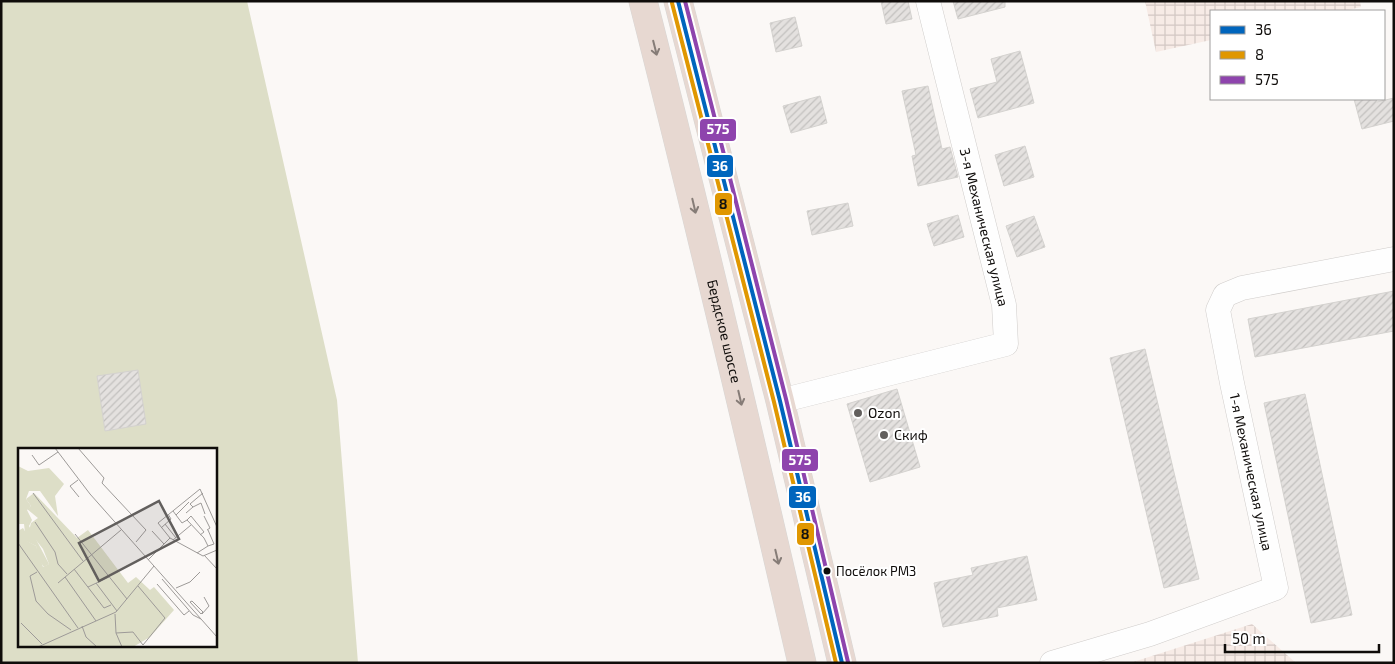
<svg xmlns="http://www.w3.org/2000/svg" width="1395" height="664" font-family="'Exo 2',sans-serif">
  <style>
    .industrial { fill: url(#industrial-grid) }
    .garden { fill: #dddec7; fill-rule: evenodd }
    .building { fill: url(#building-hatch); stroke: #d4d2cf }
    .lines { fill: none; stroke-linecap: round; stroke-linejoin: round }
    .street-casing { stroke: #d0cdcb; stroke-width: 25 }
    .highway-casing { stroke: #d7d6d4; stroke-width: 29 }
    .street { stroke: #fefefe; stroke-width: 24 }
    .highway { stroke: #e7d8d1; stroke-width: 28 }
    .bus-1-casing { stroke: #fff; stroke-width: 8 }
    .bus-2-casing { stroke: #fff; stroke-width: 8 }
    .bus-3-casing { stroke: #fff; stroke-width: 8 }
    .bus-1 { stroke: #0065bd; stroke-width: 4 }
    .bus-2 { stroke: #e09701; stroke-width: 4 }
    .bus-3 { stroke: #8e44ad; stroke-width: 4 }
    .oneway { stroke: #867c77 }
    .poi-dot { fill: #625f5d; stroke: #fff; stroke-width: 2 }
    .bus-dot { fill: #0f0c0a; stroke: #fff; stroke-width: 2 }
    .labels { text-anchor: middle; stroke-width: 4; stroke-linejoin: round; paint-order: stroke }
    .bus-label { font-size: 13px; fill: #0f0c0a; stroke: #fff; text-anchor: start }
    .street-label { font-size: 14px; fill: #0f0c0a; stroke: #fff }
    .poi-label { font-size: 14px; fill: #0f0c0a; stroke: #fff; text-anchor: start }
    .inset-road { fill: none; stroke: #9d9a98; stroke-width: 1 }
    .view { fill: #625f5d; fill-opacity: 0.15; stroke: #625f5d; stroke-width: 2.5 }
    .inset-edge { fill: none; stroke: #0f0c0a; stroke-width: 2.5 }
    .line-badge { stroke: #fff; stroke-width: 2 }
    .badge-label { font-size: 14px; text-anchor: middle; font-weight: bold; fill: #fff }
    .pale-badge-label { font-size: 14px; text-anchor: middle; font-weight: bold; fill: #111 }
  </style>
  <defs>
    <pattern id="industrial-grid" width="8" height="8" patternUnits="userSpaceOnUse" patternTransform="scale(1.25)"><rect width="8" height="8" fill="#f7ebe6"/><path d="M0 4h8M4 0v8" fill="none" stroke="#d3c8c4"/></pattern>
    <pattern id="building-hatch" width="6" height="6" patternUnits="userSpaceOnUse" patternTransform="scale(1.25)"><rect width="6" height="6" fill="#e4e1df"/><path d="M-1 1l2-2M0 6l6-6M5 7l2-2" fill="none" stroke="#c2c0be"/></pattern>
  </defs>
  <rect width="100%" height="100%" fill="#fbf8f6"/>
  <path class="industrial" d="M1145,1h215l1,6 -17,4h-133v29l-55,12z
    M1252,624l44,39h-166z"/>
  <path class="garden" d="M1,1h246l90,399 21,263h-357zM19,449h196v196h-196z"/>
  <path class="building" d="M881,1h27l4,18 -26,5z
    M953,1h52v6l-47,12z
    M795,17l7,29 -26,6 -6,-29z
    M1020,51l14,52 -56,15 -8,-29 27,-7 -6,-23z
    M928,86l14,63 8,-2 8,30 -40,9 -6,-30 4,-1 -14,-64z
    M820,96l7,27 -36,10 -8,-27z
    M1394,98v23l-32,8 -8,-30h22l1,3z
    M1025,146l9,31 -30,9 -9,-31z
    M848,203l5,23 -41,9 -5,-24z
    M958,215l6,22 -30,9 -7,-22z
    M1034,216l11,31 -28,10 -11,-31z
    M1394,291v40l-139,26 -7,-38z
    M1145,349l54,230 -35,9 -54,-230z
    M138,370l8,54 -41,7 -8,-55z
    M897,389l23,78 -50,15 -23,-78z
    M1305,394l47,221 -41,8 -47,-220z
    M1027,556l10,44 -40,8 1,8 -55,11 -9,-44 39,-8 -2,-7z"/>
  <g class="lines">
    <g class="street-casing">
      <path id="street" d="M780,401l226,-57 -2,-39 -76,-304
        M1052,663l98,-29 126,-46 -44,-205 -14,-73 7,-15 17,-7 152,-29"/>
    </g>
    <g class="highway-casing">
      <g id="highway">
        <path id="s1" d="M643,1c56,220 108,441 159,662"/>
        <path d="M678,1l102,400 62,262"/>
      </g>
    </g>
    <use href="#street" class="street"/>
    <use href="#highway" class="highway"/>
    <g class="bus-1-casing">
      <path id="bus-1" d="M678,1l102,400 62,262"/>
    </g>
    <g class="bus-2-casing">
      <path id="bus-2" d="M672,3l102,399 62,261"/>
    </g>
    <g class="bus-3-casing">
      <path id="bus-3" d="M685,1l101,398 62,263"/>
    </g>
    <use href="#bus-1" class="bus-1"/>
    <use href="#bus-2" class="bus-2"/>
    <use href="#bus-3" class="bus-3"/>
  </g>
  <defs><path id="oneway-shaft" d="M-6 0H5M1.5-3L5.5 0L1.5 3" fill="none" stroke-width="1.6" stroke-linecap="round" stroke-linejoin="round" transform="scale(1.25)"/></defs>
  <g class="oneway">
    <use href="#oneway-shaft" transform="translate(655 48) rotate(76)"/>
    <use href="#oneway-shaft" transform="translate(694 206) rotate(77)"/>
    <use href="#oneway-shaft" transform="translate(740 398) rotate(77)"/>
    <use href="#oneway-shaft" transform="translate(777 557) rotate(77)"/>
  </g>
  <g class="poi-dot">
    <circle cx="858" cy="413" r="5"/>
    <circle cx="884" cy="435" r="5"/>
  </g>
  <circle class="bus-dot" cx="827" cy="571" r="4.5"/>
  <g class="labels">
    <g class="bus-label">
      <text x="836" y="576">Посёлок РМЗ</text>
    </g>
    <g class="street-label">
      <text transform="translate(984 227) rotate(76)" y="5">3-я Механическая улица</text>
      <text dy="5" stroke="none"><textPath href="#s1" startOffset="340">Бердское шоссе</textPath></text>
      <text transform="translate(1251 472) rotate(78)" y="5">1-я Механическая улица</text>
    </g>
    <g class="poi-label">
      <text x="868" y="418">Ozon</text>
      <text x="894" y="440">Скиф</text>
    </g>
  </g>
  <g transform="translate(18 448)">
    <rect width="199" height="199" fill="#fbf8f6"/>
    <path d="M0,18l10,5 21,-3 15,16 -9,12 3,20 -18,-25h-11l-3,8 5,7 -4,4 5,10 -3,6 20,38 -5,3 -6,-8 -2,-13 -10,-5 -2,-17h-6z" fill="#dddec7"/>
    <path d="M16,45l43,45 11,-8 40,53 8,-6 14,13 4,-3 20,23 -24,27 -17,10h-115v-116l5,-3 6,10 -2,3 9,5 7,21 6,-3 -6,-15 -14,-18 2,-8 7,-5 -11,-9 4,-3 -5,-7z" fill="#dddec7"/>
    <path class="inset-road" d="M37,0l35,46 127,143M60,0l26,30 -2,5 44,47 -10,12M14,7l7,10 19,-13M60,32l-8,6 9,11M15,45l50,68M175,59l8,-4 4,11M155,63l9,12 5,-3 17,18 4,8 -11,7M168,65l7,-6 -3,-3 13,-11M158,67l13,-13M186,68l6,12 -3,2M169,72l4,-4 13,16 -4,3M17,74l20,30 3,12 9,10M147,76l11,14M143,80l10,-9 -3,-5M190,82l6,14 -6,2M134,83l12,13M57,86l52,65M152,90l33,18 14,-6M155,92l18,-15M0,95l60,85M186,107l13,14M130,112l22,-22 -12,-15 42,-34 17,38M56,121l30,39 7,-3M19,124l-7,4 6,25 12,13 23,16M47,129l31,44M144,131l31,36 8,4M40,135l63,-53M78,135l21,28M139,136l27,31 5,-4M120,138l27,32 -22,27M70,139l21,-10M158,140l14,-6 10,-10M174,153l11,11 -2,2 -11,-12zM97,166l1,19 6,14M184,166l7,-8 -5,-9M3,175l21,21M64,178l4,11 11,10M98,185l17,-1 10,13M20,199l78,-35 38,-46"/>
    <path class="view" d="M141,53l20,38 -80,42 -20,-38z"/>
    <rect width="199" height="199" class="inset-edge"/>
  </g>
  <g class="line-badge">
    <rect x="699" y="118" width="38" height="24" rx="5" fill="#8e44ad"/>
    <rect x="706" y="154" width="28" height="24" rx="5" fill="#0065bd"/>
    <rect x="714" y="192" width="19" height="24" rx="5" fill="#e09701"/>
    <rect x="781" y="448" width="38" height="24" rx="5" fill="#8e44ad"/>
    <rect x="788" y="485" width="29" height="24" rx="5" fill="#0065bd"/>
    <rect x="796" y="522" width="19" height="24" rx="5" fill="#e09701"/>
  </g>
  <g class="badge-label">
    <text x="718" y="134">575</text>
    <text x="720" y="171">36</text>
    <text x="800" y="465">575</text>
    <text x="803" y="502">36</text>
  </g>
  <g class="pale-badge-label">
    <text x="723" y="209">8</text>
    <text x="805" y="539">8</text>
  </g>
  <rect width="1395" height="664" fill="none" stroke="#0f0c0a" stroke-width="5"/>
  <rect x="1210" y="10" width="175" height="90" fill="#ffffff" stroke="#9f9e9d"/>
  <rect x="1220" y="26" width="25" height="8" fill="#0065bd" stroke="#9f9e9d"/>
  <text x="1255" y="35" font-size="15" fill="#0f0c0a">36</text>
  <rect x="1220" y="51" width="25" height="8" fill="#e09701" stroke="#9f9e9d"/>
  <text x="1255" y="60" font-size="15" fill="#0f0c0a">8</text>
  <rect x="1220" y="76" width="25" height="8" fill="#8e44ad" stroke="#9f9e9d"/>
  <text x="1255" y="85" font-size="15" fill="#0f0c0a">575</text>
  <path d="M1225 644v8h154v-8" fill="none" stroke="#0f0c0a" stroke-width="2.5"/>
  <text x="1232" y="644" font-size="15" fill="#0f0c0a" stroke="#ffffff" stroke-width="4" paint-order="stroke">50 m</text>
</svg>
